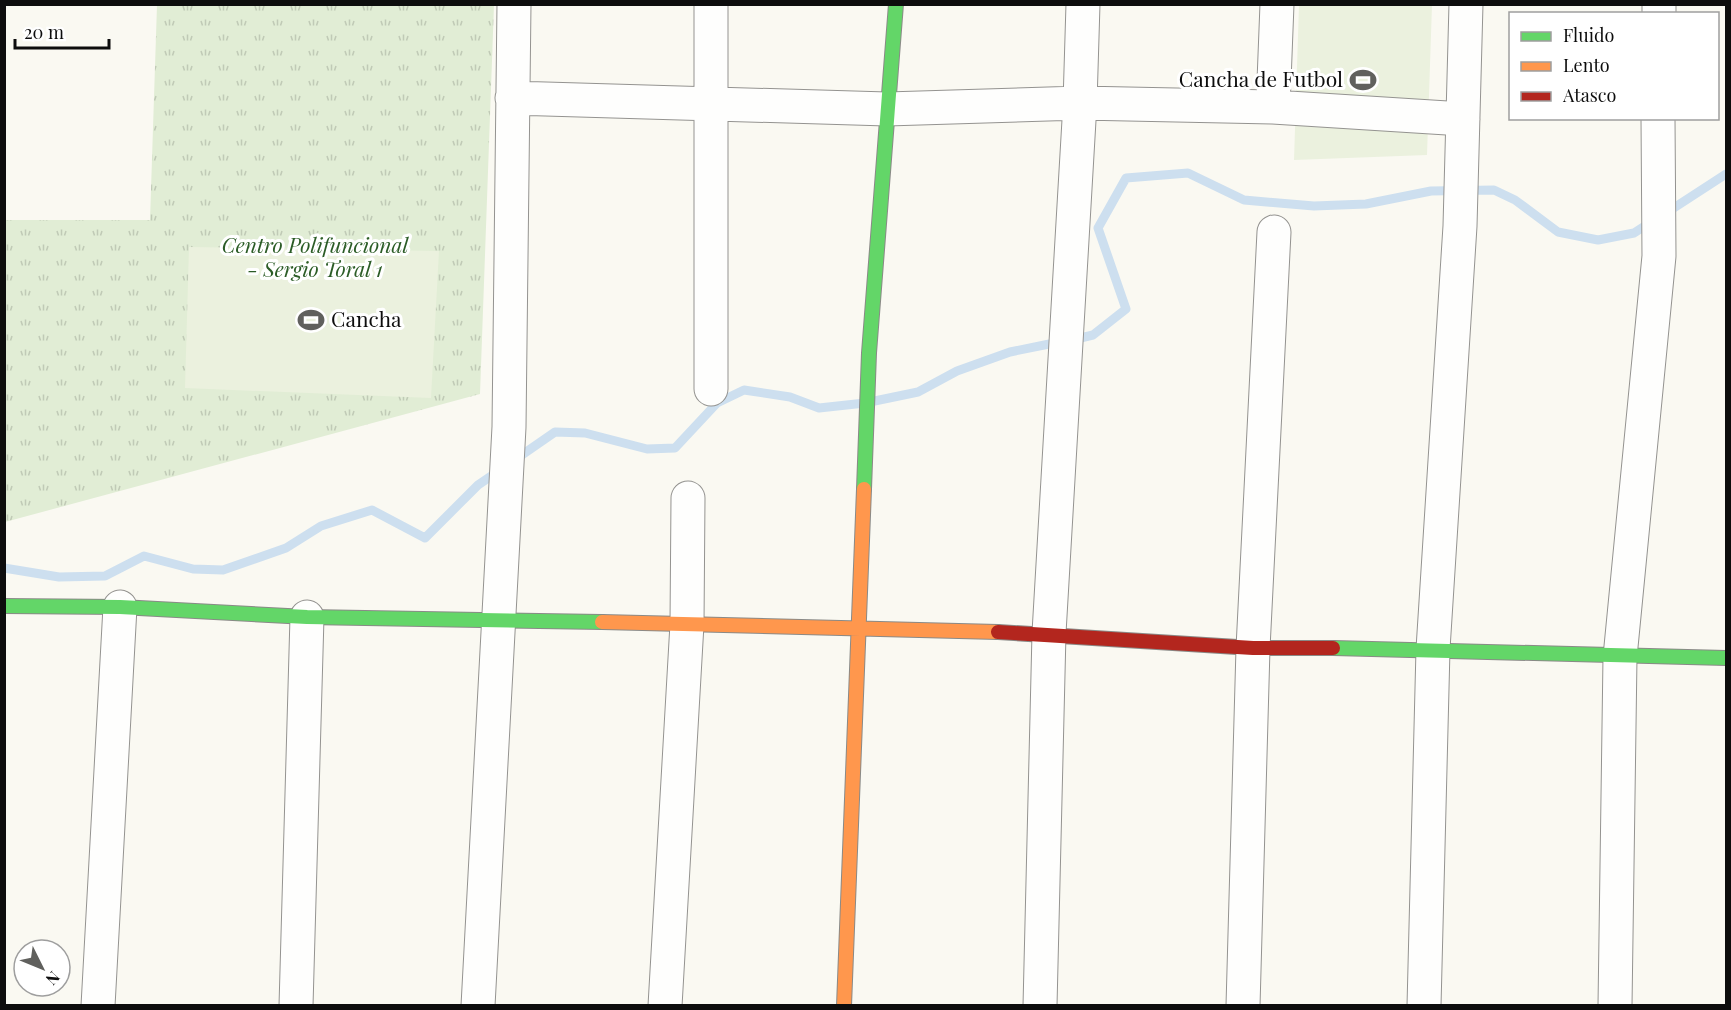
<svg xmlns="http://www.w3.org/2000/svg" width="1731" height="1010" font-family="'Playfair Display',serif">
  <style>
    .park { fill: url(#park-tufts) }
    .pitch { fill: #ebf1de }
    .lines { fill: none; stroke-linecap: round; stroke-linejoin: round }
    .stream { stroke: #cddfef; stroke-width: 9 }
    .street-casing { stroke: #949390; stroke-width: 35 }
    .fast-casing { stroke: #8a8a87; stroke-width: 16 }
    .slow-casing { stroke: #8a8a87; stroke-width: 16 }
    .jam-casing { stroke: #8a8a87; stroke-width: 16 }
    .street { stroke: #fefefd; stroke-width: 33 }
    .fast { stroke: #63d668; stroke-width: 14 }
    .slow { stroke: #ff974d; stroke-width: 14 }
    .jam { stroke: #b3261e; stroke-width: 14 }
    .labels { text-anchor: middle; stroke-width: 6; stroke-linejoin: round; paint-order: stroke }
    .poi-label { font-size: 21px; fill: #0d0d0d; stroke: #fff; text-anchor: end }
    .park-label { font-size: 21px; font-style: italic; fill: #2b5c26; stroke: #fff }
  </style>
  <defs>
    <pattern id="park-tufts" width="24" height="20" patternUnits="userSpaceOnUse" patternTransform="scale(1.5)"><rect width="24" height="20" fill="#e1edd5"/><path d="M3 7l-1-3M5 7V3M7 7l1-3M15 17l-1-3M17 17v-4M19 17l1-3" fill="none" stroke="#c0cab6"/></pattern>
  </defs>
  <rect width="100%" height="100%" fill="#faf9f2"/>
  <path class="park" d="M157,5h337l-14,389 -475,128v-302h145z"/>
  <path class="pitch" d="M1299,5h133l-5,150 -133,5z
    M189,247l250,4 -8,147 -246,-10z"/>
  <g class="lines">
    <path class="stream" d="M1666,213l60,-39
      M1072,340l21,-5 33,-26 -28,-81 28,-50 62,-5 56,27 70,6 52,-2 65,-13 63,-1 21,10 43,32 40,8 36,-7 17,-11
      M516,459l39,-27 30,1 62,16 28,-1 42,-45 27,-13 46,7 29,11 46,-5 53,-11 39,-21 53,-19 49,-10
      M4,568l55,9 46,-1 39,-20 49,13 30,1 63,-22 35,-22 51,-16 53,28 53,-53 22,-15"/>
    <g class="street-casing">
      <path id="street" d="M1659,14v-10
        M512,98l375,11 193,-6 193,4 4,-103
        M1273,107l190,12
        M711,389v-385
        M98,1006l22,-399
        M296,1006l11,-389
        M478,1006l31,-579 5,-423
        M665,1006l22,-382 1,-126
        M1040,1006l9,-373 31,-530 3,-99
        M1243,1006l10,-358 21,-416
        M1424,1006l9,-357 27,-423 6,-222
        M1615,1006l5,-349 39,-401 -1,-138"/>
    </g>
    <g class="fast-casing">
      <path id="fast" d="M864,489l5,-136 27,-349
        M4,606l116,1 187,10 295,5
        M1333,648l393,10"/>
    </g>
    <g class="slow-casing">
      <path id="slow" d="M602,622l396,10
        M844,1006l20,-517"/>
    </g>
    <g class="jam-casing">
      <path id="jam" d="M998,632l255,16h80"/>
    </g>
    <use href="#street" class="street"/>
    <use href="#fast" class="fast"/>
    <use href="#slow" class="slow"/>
    <use href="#jam" class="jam"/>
  </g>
  <defs>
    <g id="stadium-bare" transform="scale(2.07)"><path d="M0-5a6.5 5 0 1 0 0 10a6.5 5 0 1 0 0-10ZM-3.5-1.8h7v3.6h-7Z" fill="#60605d" stroke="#fff" stroke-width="2.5" paint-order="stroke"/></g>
  </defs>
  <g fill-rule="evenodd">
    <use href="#stadium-bare" x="1363" y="80"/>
    <use href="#stadium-bare" x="311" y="320"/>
  </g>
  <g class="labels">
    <g class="poi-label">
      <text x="1343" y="87">Cancha de Futbol</text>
      <text x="331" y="327" text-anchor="start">Cancha</text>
    </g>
    <g class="park-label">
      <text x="315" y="253">Centro Polifuncional<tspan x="315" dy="24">- Sergio Toral 1</tspan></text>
    </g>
  </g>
  <rect width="1731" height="1010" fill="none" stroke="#0d0d0d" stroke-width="12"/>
  <rect x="1509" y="12" width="210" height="108" fill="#ffffff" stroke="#9e9e9e" stroke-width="1.5"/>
  <rect x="1521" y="32" width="30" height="9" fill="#63d668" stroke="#9e9e9e" stroke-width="1.5"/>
  <text x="1563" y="42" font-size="18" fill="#0d0d0d">Fluido</text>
  <rect x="1521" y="62" width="30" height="9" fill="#ff974d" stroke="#9e9e9e" stroke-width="1.5"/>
  <text x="1563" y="72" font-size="18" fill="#0d0d0d">Lento</text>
  <rect x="1521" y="92" width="30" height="9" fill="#b3261e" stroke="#9e9e9e" stroke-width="1.5"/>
  <text x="1563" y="102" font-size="18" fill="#0d0d0d">Atasco</text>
  <g transform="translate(42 968) rotate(133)"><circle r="28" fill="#ffffff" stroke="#9e9e9e" stroke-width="1.5"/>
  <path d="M0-4.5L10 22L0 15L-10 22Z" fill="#60605d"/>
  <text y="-9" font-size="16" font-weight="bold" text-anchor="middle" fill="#0d0d0d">N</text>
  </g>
  <path d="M15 39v9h94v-9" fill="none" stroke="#0d0d0d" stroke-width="3"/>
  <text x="24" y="39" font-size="18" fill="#0d0d0d" stroke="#ffffff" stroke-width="4.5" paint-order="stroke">20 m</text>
</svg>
